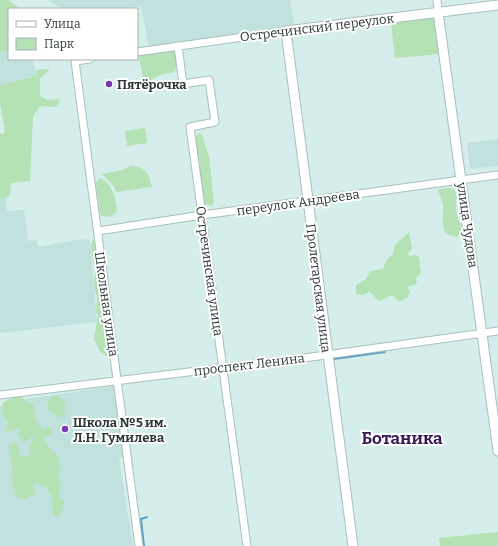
<svg xmlns="http://www.w3.org/2000/svg" width="498" height="546" font-family="Bitter,serif">
  <style>
    .built { fill: #c0e1de }
    .green { fill: #b5e2b4 }
    .lines { fill: none; stroke-linecap: round; stroke-linejoin: round }
    .stream { stroke: #5e9fc5; stroke-width: 2 }
    .minor-casing { stroke: #a7bfbd; stroke-width: 9 }
    .tertiary-casing { stroke: #a7bfbd; stroke-width: 11 }
    .minor { stroke: #fff; stroke-width: 7 }
    .tertiary { stroke: #fff; stroke-width: 9 }
    .poi-dot { fill: #7639ae; stroke: #fff; stroke-width: 1.5 }
    .labels { text-anchor: middle; stroke-width: 4; stroke-linejoin: round; paint-order: stroke }
    .street-label { font-size: 13px; fill: #2e3837; stroke: #fff }
    .poi-label { font-size: 13px; font-weight: bold; fill: #2e3837; stroke: #fff; text-anchor: start }
    .district-label { font-size: 17px; font-weight: bold; fill: #371a53; stroke: #fff }
  </style>
  <rect width="100%" height="100%" fill="#d5eeeb"/>
  <path class="built" d="M47,0h243l4,26 -145,21 -8,-41 -16,3h-62z
    M0,51h9v8h23l5,17 -37,9z
    M498,139v27l-28,3 -3,-26z
    M6,198l1,13 17,-1 4,31 9,-1 1,7 45,-8 7,2 7,81 -97,11v-134z
    M114,386l10,71 -5,1 14,88h-133v-139l6,-1v-4z"/>
  <path class="green" d="M0,0h9l11,9h-11v42h-9z
    M428,18h6l3,5 4,31 -46,4 -4,-35z
    M165,50l11,1 2,8 -3,13 -12,2 -19,9 -5,-26 4,-4z
    M50,69l-10,10v17l8,4 12,-1 -3,8 -12,-1 -6,1 -6,10 -3,64 -19,2 -1,12 -4,3 -6,1v-65l5,-1 -5,-29v-19l37,-9 -1,-6z
    M145,128l2,15 -20,3 -2,-15z
    M200,133l2,2 7,22 5,45 -2,4 -9,-3 -4,-44 -3,-6v-17z
    M131,166c15,0 18,9 21,21l-36,5 -2,-6 -12,-12 20,-4z
    M99,178c13,4 18,22 18,34l-7,5 -8,-1 -2,-3 -4,-30z
    M449,188l5,1 3,8c-4,12 2,23 6,35l-5,5c-19,-2 -15,-14 -15,-27 1,-6 -2,-13 -5,-19l1,-2z
    M409,232l3,17 -4,4 1,3 7,-1 3,2 2,15 -5,7 1,5 -10,3 3,5 -2,5 -9,5 -7,-7 -13,6 -9,-9 -7,3 -7,-1v-9l10,-6 4,-8 13,-2 4,-10 6,-5 1,-8z
    M94,239c4,6 5,22 2,28l-3,-3c0,-8 -5,-18 1,-25z
    M95,268h2c5,5 1,12 5,17l-1,10 4,8 -1,7 6,38 -3,8 -7,-4 -6,-13 4,-23 -2,-6 1,-12 -3,-13z
    M57,395l9,9 -2,11 -4,3 -12,-9v-9l3,-3z
    M17,396l6,2 4,5h6l3,17 6,9h3l2,-3 6,3 -2,7 -7,2c2,10 18,15 16,32l-3,4 4,12 -3,10 6,5 -3,12 -3,5 -5,-3 -1,-17 -6,-11h-5l-2,-4h-4l-2,2 3,8 -11,6 -8,-1c-6,-8 -4,-22 -5,-31 0,-8 -4,-14 -3,-23l6,-1 3,3 2,10 7,1 3,-3 -1,-8 5,-8 -3,-1 -3,5 -7,-3 -3,-4 2,-5 -3,-2 -4,3 -8,1 3,-9 -5,-8 -1,-11 5,-4z
    M498,532v14h-58l-1,-8z"/>
  <g class="lines">
    <path class="stream" d="M334,359l51,-7
      M144,546l-3,-27 6,-2"/>
    <g class="minor-casing">
      <path id="minor" d="M437,0l1,12
        M178,46l5,38 26,-4 6,42 -25,5 57,419
        M137,52l149,-21
        M90,59l-15,2 64,485
        M98,231l104,-16 296,-40
        M0,395l319,-39 179,-25"/>
    </g>
    <g class="tertiary-casing">
      <path id="tertiary" d="M438,12l60,439
        M353,546l-67,-515 212,-26"/>
    </g>
    <use href="#minor" class="minor"/>
    <use href="#tertiary" class="tertiary"/>
  </g>
  <g class="poi-dot">
    <circle cx="109" cy="84" r="4"/>
    <circle cx="65" cy="429" r="4"/>
  </g>
  <g class="labels">
    <g class="street-label">
      <text transform="translate(317 27) rotate(-7)" y="5">Остречинский переулок</text>
      <text transform="translate(298 202) rotate(-8)" y="5">переулок Андреева</text>
      <text transform="translate(468 225) rotate(82)" y="5">улица Чудова</text>
      <text transform="translate(210 271) rotate(82)" y="5">Остречинская улица</text>
      <text transform="translate(319 288) rotate(83)" y="5">Пролетарская улица</text>
      <text transform="translate(107 304) rotate(82)" y="5">Школьная улица</text>
      <text transform="translate(249 364) rotate(-7)" y="5">проспект Ленина</text>
    </g>
    <g class="poi-label">
      <text x="117" y="89">Пятёрочка</text>
      <text x="73" y="427">Школа №5 им.<tspan x="73" dy="15">Л.Н. Гумилева</tspan></text>
    </g>
    <g class="district-label">
      <text x="402" y="444">Ботаника</text>
    </g>
  </g>
  <rect x="8" y="8" width="130" height="52" fill="#ffffff" stroke="#abafaf"/>
  <rect x="16" y="21" width="20" height="6" fill="#ffffff" stroke="#abafaf"/>
  <text x="44" y="28" font-size="12" fill="#2e3837">Улица</text>
  <rect x="16" y="38" width="20" height="12" fill="#b5e2b4" stroke="#abafaf"/>
  <text x="44" y="48" font-size="12" fill="#2e3837">Парк</text>
</svg>
